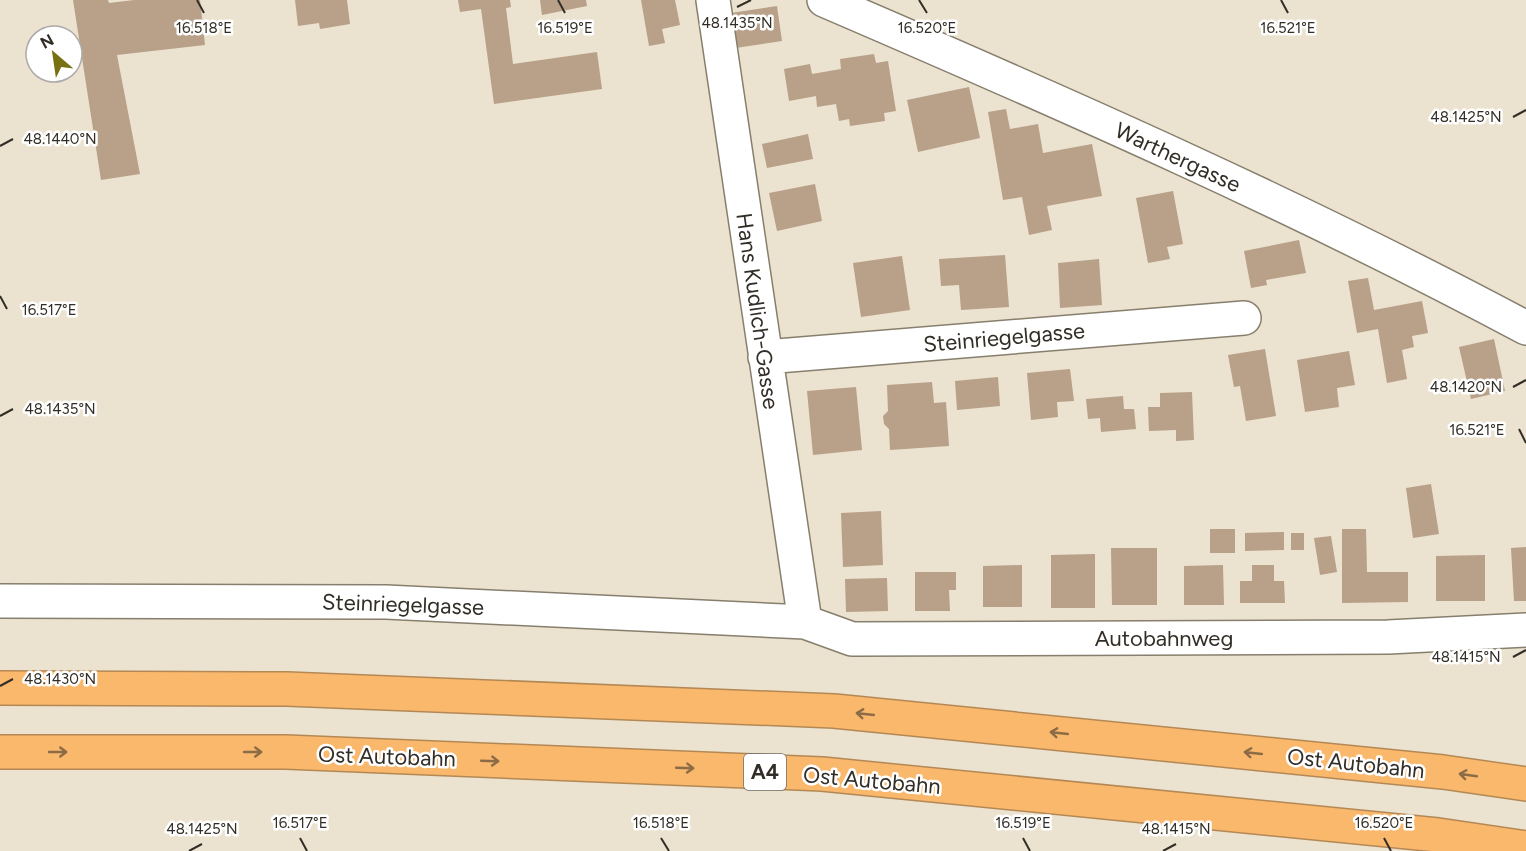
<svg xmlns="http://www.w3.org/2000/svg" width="1526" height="851" font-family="Figtree,sans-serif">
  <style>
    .building { fill: #b8a089 }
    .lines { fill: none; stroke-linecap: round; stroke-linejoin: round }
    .minor-casing { stroke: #877f6d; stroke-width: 36 }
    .motorway-casing { stroke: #b48854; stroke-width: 36 }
    .minor { stroke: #fff; stroke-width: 33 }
    .motorway { stroke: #fab86c; stroke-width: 33 }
    .oneway { stroke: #8c6c46 }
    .ticks { fill: none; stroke: #322e27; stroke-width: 2 }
    .labels { text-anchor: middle; stroke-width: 5; stroke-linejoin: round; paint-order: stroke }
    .shield { fill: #fff; stroke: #706d68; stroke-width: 1.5 }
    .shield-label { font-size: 21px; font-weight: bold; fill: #322e27 }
    .street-label { font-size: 22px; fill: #322e27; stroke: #fff }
    .ticks-label { font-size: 15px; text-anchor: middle; fill: #322e27; stroke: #fff; stroke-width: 5; stroke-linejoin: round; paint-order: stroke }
  </style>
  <rect width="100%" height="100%" fill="#ebe2cf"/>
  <path class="building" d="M73,0h35l1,3 25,-3h66l5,45 -88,10 23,119 -39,6z
    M295,0h52l3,24 -30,5 -1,-6 -21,3z
    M458,0h52l1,7 -5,1 7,56 84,-12 5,37 -108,15 -13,-95 -21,3z
    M540,0h46l1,6 -45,9z
    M641,0h34l5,25 -18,4 3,14 -16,3z
    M777,6l5,35 -53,8 -5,-35z
    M874,54l2,9 12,-2 8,50 -12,2 1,8 -35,5 -1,-7 -10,2 -3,-17 -19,3 -1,-11 -27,5 -5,-32 26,-5 2,10 29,-5 -1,-10z
    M969,87l11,51 -62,14 -11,-52z
    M1006,109l4,20 28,-5 5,29 49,-9 10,52 -55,10 5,24 -23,5 -7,-38 -19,3 -15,-88z
    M808,134l5,25 -46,9 -5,-24z
    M815,184l7,37 -45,10 -8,-38z
    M1173,191l10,53 -16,3 3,12 -22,4 -12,-65z
    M1299,240l7,33 -40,7 1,5 -16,3 -7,-37z
    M1005,255l4,52 -48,3 -2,-25 -18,1 -2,-27z
    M902,256l8,54 -49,7 -8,-54z
    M1099,259l3,46 -42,3 -2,-45z
    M1368,278l6,32 48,-9 6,32 -16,3 2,11 -12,3 5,29 -20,4 -9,-54 -21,4 -9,-52z
    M1494,339l11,52 -34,8 -12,-52z
    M1265,349l11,67 -30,5 -6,-35 -6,1 -6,-32z
    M1349,351l6,34 -18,3 2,19 -34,5 -8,-52z
    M1070,369l4,32 -17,1 1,15 -27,3 -4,-47z
    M998,377l2,29 -43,4 -2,-29z
    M932,382l2,21 12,-1 3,44 -59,4 -1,-21 -5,-5 -1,-8 5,-5 -1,-26z
    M856,387l6,63 -49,5 -6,-64z
    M1192,392l2,48 -18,1v-11l-27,1 -1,-24h12v-14z
    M1123,396l1,13h10l2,20 -35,3 -1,-14 -12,1 -2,-20z
    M1431,484l8,50 -26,4 -7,-50z
    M881,511l2,54 -40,2 -2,-54z
    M1210,529h25v24h-25z
    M1342,529h24l1,43h41v30l-66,1z
    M1284,532v18l-39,1v-18z
    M1291,533h13v17h-13z
    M1331,536l6,36 -17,3 -6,-37z
    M1526,547v54h-12l-3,-53z
    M1111,548h46v57h-45z
    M1095,554v54h-44v-53z
    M1485,555v46h-49v-45z
    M1022,565v42h-39v-41z
    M1223,565l1,40h-40v-39z
    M1252,565h22v16h10l1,22h-45v-22h12z
    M915,572h41v18h-7l1,21h-35z
    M887,578l1,33 -42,1 -1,-33z"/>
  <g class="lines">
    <g class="minor-casing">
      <path id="minor" d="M713,0l92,622
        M824,0c237,102 474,206 702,328
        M765,357l479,-39
        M0,601l386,1 419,20 47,17 536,-2 138,-7"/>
    </g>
    <g class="motorway-casing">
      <path id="motorway" d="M0,688l287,1 547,22 609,61 83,12
        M0,752h286l536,22 616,61 88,13"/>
    </g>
    <use href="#minor" class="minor"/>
    <use href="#motorway" class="motorway"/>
  </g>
  <defs><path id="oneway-shaft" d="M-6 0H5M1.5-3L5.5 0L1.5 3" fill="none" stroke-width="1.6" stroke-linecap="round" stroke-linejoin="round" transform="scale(1.5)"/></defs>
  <g class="oneway">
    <use href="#oneway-shaft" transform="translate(865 714) rotate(-174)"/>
    <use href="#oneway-shaft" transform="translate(1059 733) rotate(-174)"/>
    <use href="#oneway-shaft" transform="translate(58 752)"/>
    <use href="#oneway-shaft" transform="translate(253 752)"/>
    <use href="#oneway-shaft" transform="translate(1253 753) rotate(-174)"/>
    <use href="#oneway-shaft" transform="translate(490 761) rotate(2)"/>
    <use href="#oneway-shaft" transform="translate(685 768) rotate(2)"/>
    <use href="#oneway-shaft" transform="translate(1468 775) rotate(-172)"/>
  </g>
  <path class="ticks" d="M197,0l7,13M558,0l7,13M919,0l8,13M1281,0l7,13M737,7l14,-7M1513,117l13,-7M0,146l13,-7M0,296l7,13M1513,387l13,-7M0,416l13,-7M1519,429l7,14M1513,657l13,-7M0,686l13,-7M300,838l7,13M661,838l8,13M1023,838l7,13M1384,838l7,13M189,851l13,-7M1163,851l13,-7"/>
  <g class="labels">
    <rect class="shield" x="744" y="754" width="42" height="36" rx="4.5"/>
    <g class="shield-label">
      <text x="765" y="779">A4</text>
    </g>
    <g class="street-label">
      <text transform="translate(1178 157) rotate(25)" y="8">Warthergasse</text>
      <text transform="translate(758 311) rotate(82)" y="8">Hans Kudlich-Gasse</text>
      <text transform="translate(1004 337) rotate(-5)" y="8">Steinriegelgasse</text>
      <text transform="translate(403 604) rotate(2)" y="8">Steinriegelgasse</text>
      <text x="1164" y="646">Autobahnweg</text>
      <text transform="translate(387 756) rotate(2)" y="8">Ost Autobahn</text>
      <text transform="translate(1356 763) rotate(6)" y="8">Ost Autobahn</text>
      <text transform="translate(872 780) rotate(5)" y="8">Ost Autobahn</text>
    </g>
  </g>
  <g class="ticks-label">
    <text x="737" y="28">48.1435°N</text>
    <text x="204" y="33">16.518°E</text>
    <text x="565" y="33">16.519°E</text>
    <text x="927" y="33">16.520°E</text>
    <text x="1288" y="33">16.521°E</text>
    <text x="1466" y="122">48.1425°N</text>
    <text x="60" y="144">48.1440°N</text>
    <text x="49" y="315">16.517°E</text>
    <text x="1466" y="392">48.1420°N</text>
    <text x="60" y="414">48.1435°N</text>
    <text x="1477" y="435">16.521°E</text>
    <text x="1466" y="662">48.1415°N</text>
    <text x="60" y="684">48.1430°N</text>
    <text x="300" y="828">16.517°E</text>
    <text x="661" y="828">16.518°E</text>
    <text x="1023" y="828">16.519°E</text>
    <text x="1384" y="828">16.520°E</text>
    <text x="202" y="834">48.1425°N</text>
    <text x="1176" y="834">48.1415°N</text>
  </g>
  <g transform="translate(54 54) rotate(331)"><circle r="28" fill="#ffffff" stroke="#adaba9" stroke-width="1.5"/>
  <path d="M0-4.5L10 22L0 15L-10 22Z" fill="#787113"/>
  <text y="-9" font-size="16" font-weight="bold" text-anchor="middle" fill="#322e27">N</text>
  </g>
</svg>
